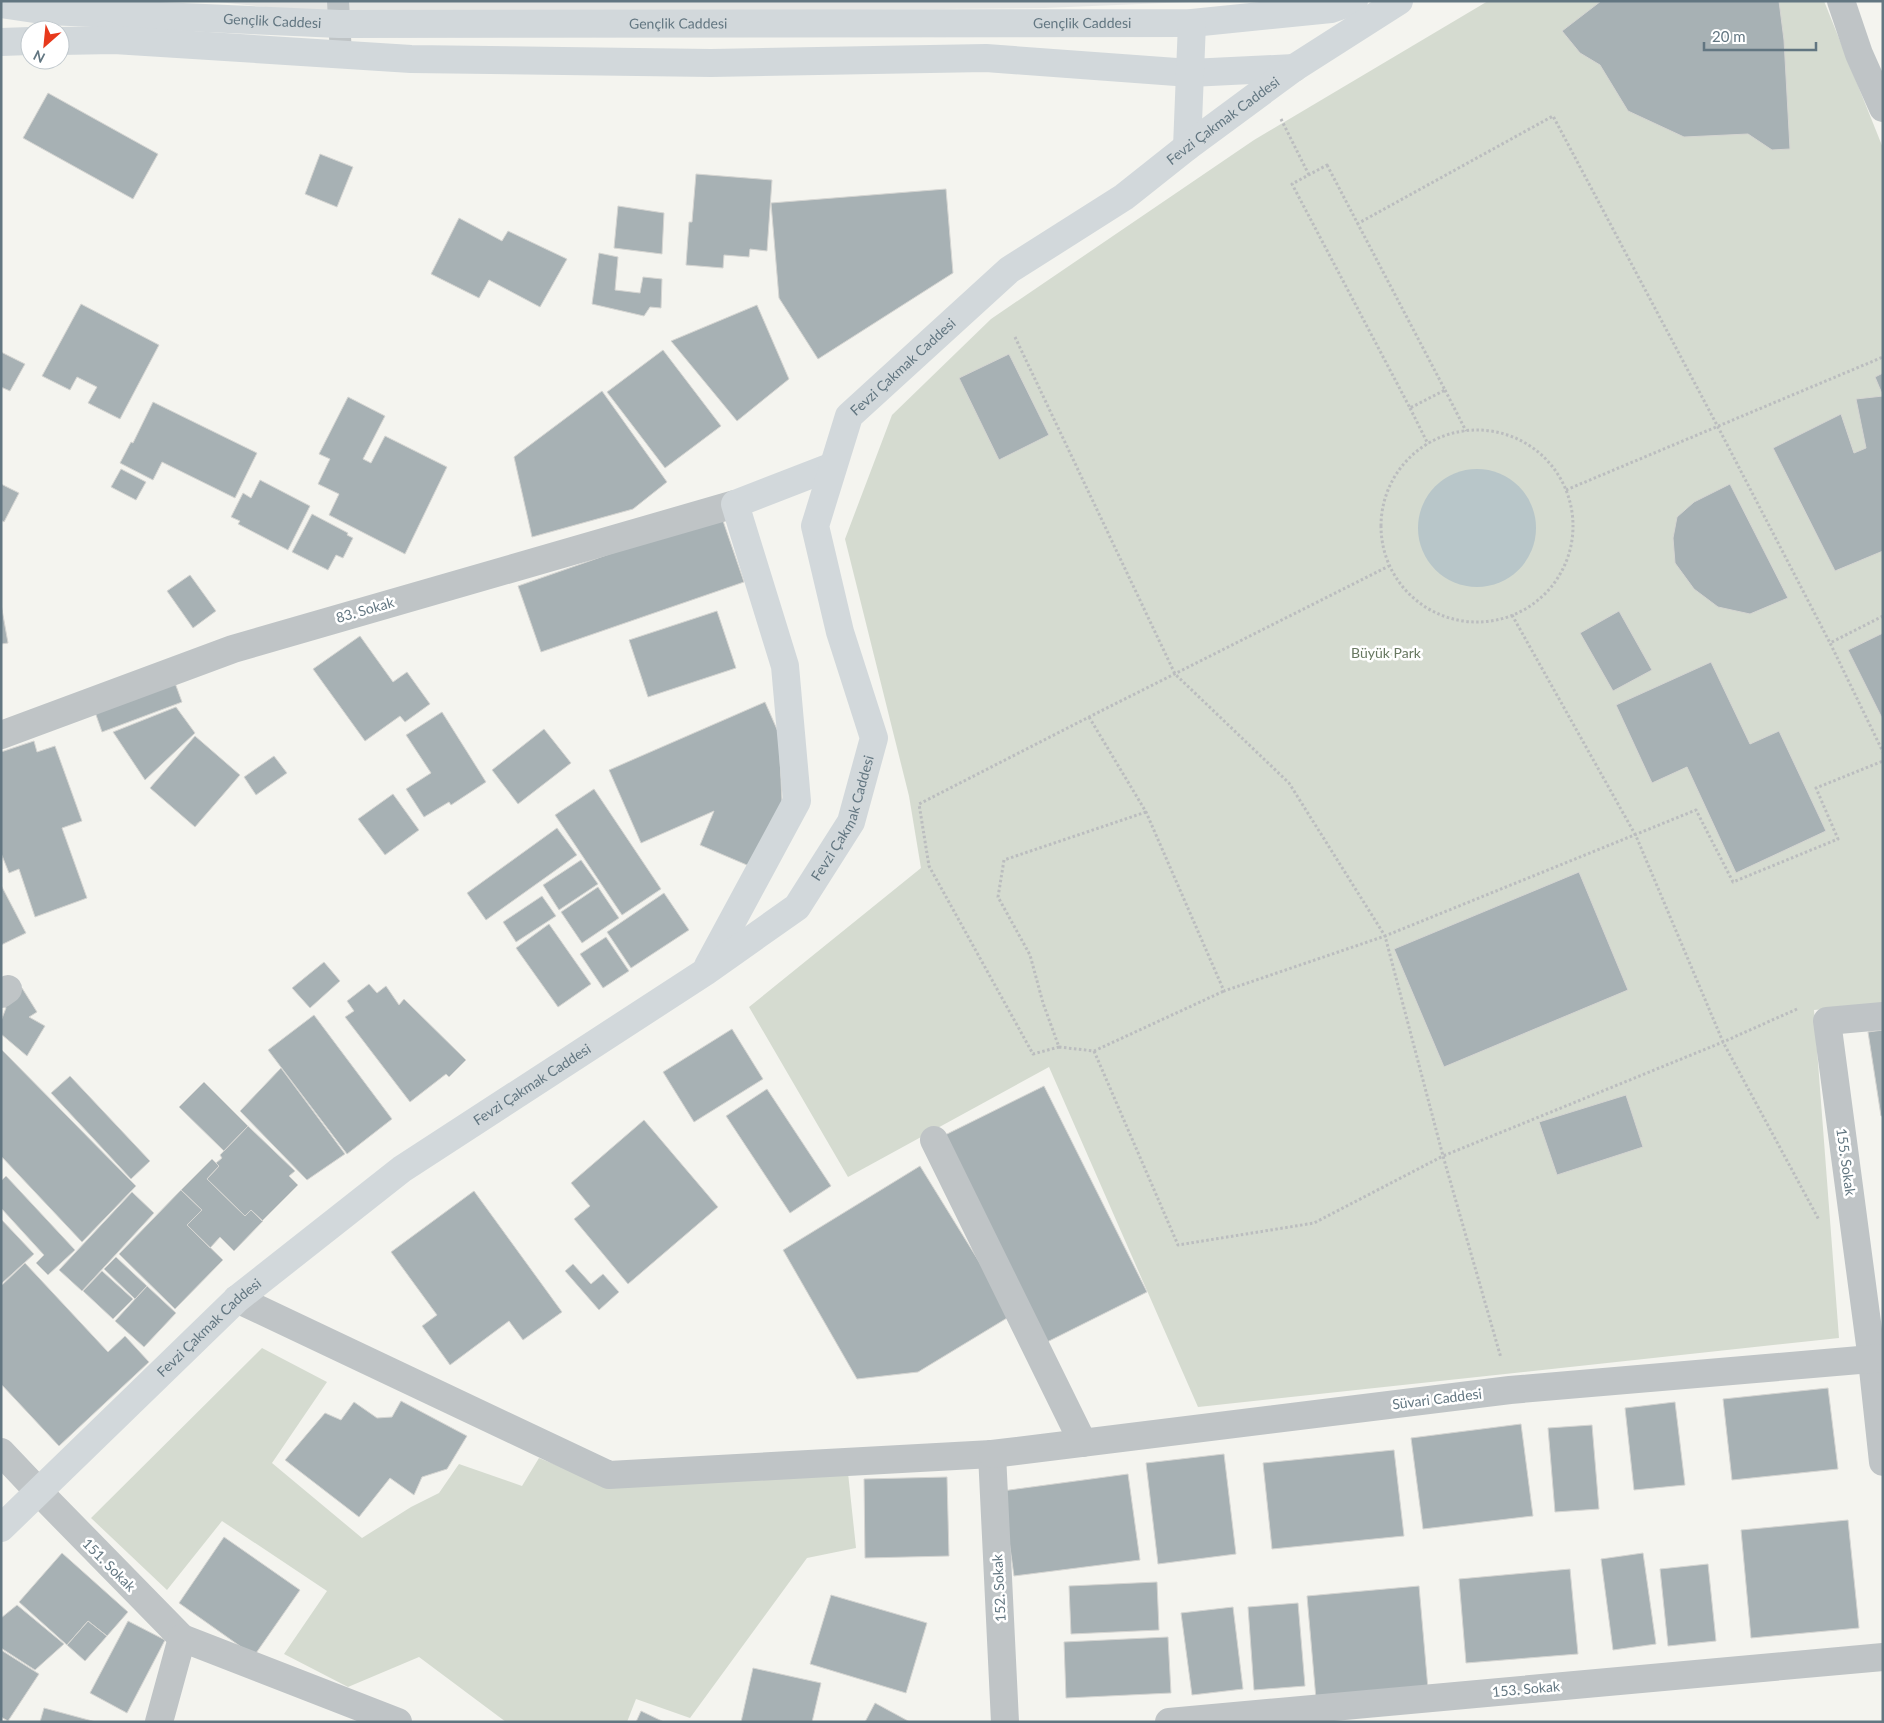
<svg xmlns="http://www.w3.org/2000/svg" width="1884" height="1723" font-family="Lato,sans-serif">
  <style>
    .built { fill: #e4e5e3 }
    .green { fill: #d5dbd0 }
    .water { fill: #b8c6c9 }
    .building { fill: #a7b1b4; stroke: #d5d5d2 }
    .lines { fill: none; stroke-linecap: round; stroke-linejoin: round }
    .path { stroke: #bbbdbf; stroke-width: 3; stroke-dasharray: 2.5 2.5; stroke-linecap: butt }
    .service { stroke: #bfc4c6; stroke-width: 22 }
    .pedestrian { stroke: #bfc4c6; stroke-width: 28 }
    .minor { stroke: #bfc4c6; stroke-width: 28 }
    .tertiary { stroke: #bfc4c6; stroke-width: 28 }
    .secondary { stroke: #d2d8db; stroke-width: 28 }
    .labels { text-anchor: middle; stroke-width: 5; stroke-linejoin: round; paint-order: stroke }
    .street-label { font-size: 14px; fill: #627681; stroke: #fff }
    .park-label { font-size: 14px; fill: #687861; stroke: #fff }
  </style>
  <rect width="100%" height="100%" fill="#f4f4ef"/>
  <path class="built" d="M209,1h1004l-169,7 -704,7z"/>
  <path class="green" d="M1488,1h336l59,147v856l-69,6 25,328 -641,69 -149,-340 -201,110 -99,-170 172,-139 -12,-72 -64,-257 47,-124 99,-96 263,-179z
    M262,1348l65,34 -55,81 90,75 49,-31 28,-14 20,-29 63,22 17,-28 71,29 238,-14 8,75 -49,10 -117,160 -54,-19 -9,23h-121l-87,-65 -71,30 -64,-33 43,-63 -105,-70 -55,69 -76,-72z"/>
  <path class="water" d="M1418 528a59 59 0 1 1 118 0a59 59 0 1 1-118 0Z"/>
  <path class="building" d="M1601,1h178l5,39 6,109 -18,1 -24,-16 -64,3 -56,-26 -28,-46 -20,-12 -18,-22z
    M48,93l110,61 -25,45 -110,-61z
    M320,154l33,13 -16,40 -32,-13z
    M696,174l76,6 -5,71 -17,-2 -1,8 -25,-2 -1,13 -37,-3 3,-43h3z
    M946,189l7,84 -135,86 -39,-61 -8,-95z
    M618,206l46,7 -2,41 -48,-6z
    M459,218l43,23 6,-10 59,28 -27,48 -51,-27 -10,18 -48,-24z
    M599,253l19,4 -3,33 25,3 3,-16 19,2 -1,29 -11,-1 -6,9 -52,-12z
    M81,304l78,41 -39,74 -32,-16 9,-16 -20,-10 -7,13 -28,-14z
    M757,305l32,74 -52,42 -66,-80z
    M663,350l58,76 -56,42 -58,-76z
    M1,352l24,12 -15,27 -9,-4z
    M1009,354l40,81 -50,25 -40,-82z
    M1883,373v23l-8,-19z
    M602,391l65,91 -34,27 -101,28 -18,-80z
    M1883,396v155l-48,20 -62,-123 68,-34 13,39 12,-5 -10,-49z
    M348,397l37,19 -22,43 8,4 14,-27 62,31 -42,87 -76,-39 10,-21 -21,-10 12,-25 -11,-5z
    M153,402l104,51 -22,45 -73,-36 -9,18 -33,-17 11,-21 2,1z
    M121,469l25,13 -10,18 -25,-13z
    M260,480l50,26 -22,44 -50,-26 2,-3 -9,-4 12,-24 8,5z
    M1,484l18,9 -15,29 -3,-2z
    M1730,484l58,114 -38,16 -32,-7 -24,-18 -19,-26 -2,-25 4,-21 17,-15z
    M312,514l36,19 -1,2 6,3 -10,20 -7,-3 -8,15 -36,-18z
    M721,515l23,67 -203,70 -23,-66z
    M190,575l26,36 -23,17 -26,-37z
    M1,604l7,39 -7,1z
    M717,611l19,57 -88,29 -19,-57z
    M1619,611l33,59 -39,21 -33,-58z
    M1883,633v87l-35,-70z
    M360,636l33,46 14,-10 23,32 -25,18 -5,-6 -35,25 -52,-72z
    M1711,662l39,82 29,-13 47,100 -90,42 -49,-106 -35,16 -36,-78z
    M175,683l7,19 -80,30 -7,-20z
    M765,702l14,32 3,68 -28,66 -54,-23 14,-34 -73,32 -32,-73z
    M176,707l19,26 -50,47 -32,-48z
    M442,712l44,70 -35,23 -2,-3 -25,15 -18,-28 25,-16 -25,-38z
    M544,729l27,34 -53,41 -26,-34z
    M195,736l45,39 -45,52 -45,-39z
    M34,741l3,11 18,-6 27,75 -20,7 25,70 -52,19 -16,-48 -10,4 -8,-20v-101z
    M274,756l13,17 -31,22 -12,-18z
    M594,789l67,100 -39,26 -67,-100z
    M393,794l26,36 -34,25 -27,-36z
    M557,828l20,27 -91,65 -19,-27z
    M581,860l17,24 -39,26 -16,-25z
    M1579,872l49,118 -184,77 -50,-118z
    M1,885l25,48 -25,12z
    M598,887l21,31 -37,25 -21,-31z
    M664,893l25,37 -58,38 -24,-36z
    M542,896l14,20 -40,26 -13,-20z
    M549,924l42,60 -33,23 -42,-59z
    M606,937l23,34 -26,17 -23,-34z
    M324,962l16,19 -30,27 -18,-20z
    M369,984l8,9 9,-7 13,19 5,-6 62,61 -17,17 -3,-3 -36,28 -65,-85 9,-6 -7,-10z
    M22,988l15,24 -8,5 16,9 -18,30 -26,-22v-13l5,-13 -4,-7z
    M314,1015l78,104 -45,35 -79,-104z
    M732,1029l31,50 -69,43 -31,-50z
    M1883,1030v86h-2l-13,-84z
    M1,1049l135,137 -54,56 -81,-86z
    M281,1068l64,86 -38,26 -67,-69z
    M70,1076l80,85 -19,18 -80,-86z
    M204,1082l44,44 -24,25 -45,-44z
    M1044,1086l103,206 -100,50 -104,-206z
    M767,1089l64,97 -41,27 -64,-97z
    M1626,1095l17,52 -86,28 -18,-53z
    M644,1120l74,87 -90,77 -54,-65 16,-13 -19,-23z
    M248,1126l47,45 -6,5 9,9 -36,36 -11,-11 -6,6 -38,-37 12,-13 -3,-3 6,-5 -2,-3z
    M212,1159l7,7 -12,13 38,37 6,-6 12,11 -29,30 -14,-14 -10,11 -23,-23 15,-15 -21,-20z
    M920,1166l92,149 -94,57 -61,7 -74,-129z
    M6,1176l69,74 -27,25 -12,-12 8,-8 -43,-47v-27z
    M181,1190l21,20 -15,15 36,35 -48,49 -56,-55z
    M474,1191l88,121 -39,28 -14,-19 -59,44 -28,-39 15,-11 -46,-63z
    M132,1192l22,21 -72,78 -23,-21z
    M1,1219l33,35 -33,30z
    M116,1257l31,29 -12,13 -31,-30z
    M25,1263l83,89 17,-16 24,26 -90,84 -58,-62v-98z
    M573,1264l18,20 12,-10 16,18 -20,18 -34,-39z
    M102,1271l31,28 -20,20 -30,-28z
    M147,1286l29,27 -32,34 -29,-26z
    M1828,1388l10,81 -106,11 -9,-81z
    M401,1401l66,35 -20,33 -25,8 -8,18 -24,-17 -31,39 -74,-57 40,-47 16,7 13,-18 23,16 15,-1z
    M1675,1402l10,83 -51,5 -9,-82z
    M1521,1424l12,92 -110,13 -12,-91z
    M1592,1425l7,84 -44,3 -7,-84z
    M1394,1450l10,86 -132,13 -9,-86z
    M1224,1454l12,100 -78,10 -12,-101z
    M1128,1474l12,86 -126,16 -12,-85z
    M947,1477l2,79 -84,2 -1,-79z
    M1848,1520l11,108 -108,10 -10,-108z
    M224,1537l76,53 -46,66 -75,-53z
    M62,1553l66,59 -21,24 -19,-15 -21,24 -48,-43z
    M1643,1553l13,91 -43,6 -12,-91z
    M1708,1564l8,77 -48,5 -8,-77z
    M1570,1569l8,85 -112,9 -7,-84z
    M1157,1582l2,48 -88,4 -2,-48z
    M1419,1586l9,103 -112,10 -9,-103z
    M831,1595l96,28 -21,70 -96,-29z
    M1298,1603l7,83 -51,4 -6,-83z
    M17,1605l47,39 -29,26 -34,-22v-30z
    M1233,1607l10,82 -51,6 -11,-82z
    M88,1621l19,15 -22,25 -18,-16z
    M128,1621l37,19 -38,73 -37,-20z
    M1168,1637l3,56 -105,5 -2,-56z
    M1,1650l38,24 -31,47 -7,-4z
    M753,1668l68,15 -9,39h-71z
    M875,1703l35,19h-45z
    M44,1708l52,14h-56z
    M641,1711l23,11h-28z"/>
  <g class="lines">
    <path class="path" d="M1281,119l28,56
      M1327,165l118,225 -35,18 -118,-224z
      M1357,224l196,-108 165,311 112,216
      M1015,337l160,337 114,109 96,153 -161,55 -78,-179 -57,-95
      M1445,390l21,41
      M1410,408l18,36
      M1381 526a96 96 0 1 1 192 0a96 96 0 1 1-192 0Z
      M1566,490l317,-133
      M1512,615l124,221 87,206 96,178
      M1883,616l-53,27 53,109
      M1146,812l-142,48 -6,37 32,58 13,48 16,44 -26,7 -104,-188 -10,-62 170,-87 300,-151
      M1797,1009l-74,33 -280,114 -58,-220 311,-126 37,72 105,-43 -22,-51 67,-27
      M1059,1047l35,4 130,-60
      M1094,1051l84,194 136,-22 129,-67 58,202"/>
    <path class="service" d="M338,1l3,53"/>
    <path class="pedestrian" d="M237,1299l372,176 383,-21
      M38,1491l144,147"/>
    <path class="minor" d="M1841,1l18,53 24,54
      M1,735l232,-86 502,-145
      M1,994l7,-5
      M1883,1016l-56,5 45,339 11,102
      M934,1140l149,303
      M1,1452l37,39
      M992,1454l13,268
      M159,1722l23,-84 216,84
      M1169,1722l714,-65"/>
    <path class="tertiary" d="M992,1454l518,-64 373,-32"/>
    <g class="secondary">
      <path id="s1" d="M1,4l47,7 291,13 853,-1 139,-14 23,-8"/>
      <path d="M60,41l54,-1 297,19 300,4 275,-5 204,15 104,-5"/>
      <path d="M1,42l29,-1"/>
      <path d="M1187,147l5,-124"/>
      <path d="M708,966l89,-165 -12,-135 -50,-162 98,-38"/>
      <path id="s2" d="M1,1528l236,-229 165,-130 303,-197 92,-65 54,-85 23,-84 -34,-106 -25,-106 34,-110 160,-146 115,-73 63,-50 107,-79 105,-67"/>
    </g>
  </g>
  <g class="labels">
    <g class="street-label">
      <text dy="5" stroke="none"><textPath href="#s1" startOffset="272">Gençlik Caddesi</textPath></text>
      <text dy="5" stroke="none"><textPath href="#s1" startOffset="1082">Gençlik Caddesi</textPath></text>
      <text dy="5" stroke="none"><textPath href="#s1" startOffset="678">Gençlik Caddesi</textPath></text>
      <text dy="5" stroke="none"><textPath href="#s2" startOffset="2014">Fevzi Çakmak Caddesi</textPath></text>
      <text dy="5" stroke="none"><textPath href="#s2" startOffset="1609">Fevzi Çakmak Caddesi</textPath></text>
      <text transform="translate(365 610) rotate(-16)" y="5">83. Sokak</text>
      <text dy="5" stroke="none"><textPath href="#s2" startOffset="1114">Fevzi Çakmak Caddesi</textPath></text>
      <text dy="5" stroke="none"><textPath href="#s2" startOffset="694">Fevzi Çakmak Caddesi</textPath></text>
      <text transform="translate(1846 1162) rotate(82)" y="5">155. Sokak</text>
      <text dy="5" stroke="none"><textPath href="#s2" startOffset="289">Fevzi Çakmak Caddesi</textPath></text>
      <text transform="translate(1437 1399) rotate(-7)" y="5">Süvari Caddesi</text>
      <text transform="translate(109 1565) rotate(45)" y="5">151. Sokak</text>
      <text transform="translate(999 1588) rotate(-93)" y="5">152. Sokak</text>
      <text transform="translate(1526 1689) rotate(-5)" y="5">153. Sokak</text>
    </g>
    <g class="park-label">
      <text x="1386" y="658">Büyük Park</text>
    </g>
  </g>
  <rect width="1884" height="1723" fill="none" stroke="#627681" stroke-width="5"/>
  <g transform="translate(45 45) rotate(207)"><circle r="24" fill="#ffffff" stroke="#c0c8cd"/>
  <path d="M0-4L9 19L0 12L-9 19Z" fill="#e7391c"/>
  <text y="-8" font-size="14" font-weight="bold" text-anchor="middle" fill="#627681">N</text>
  </g>
  <path d="M1704 42v8h112v-8" fill="none" stroke="#627681" stroke-width="2.5"/>
  <text x="1712" y="42" font-size="15" fill="#627681" stroke="#ffffff" stroke-width="4" paint-order="stroke">20 m</text>
</svg>
